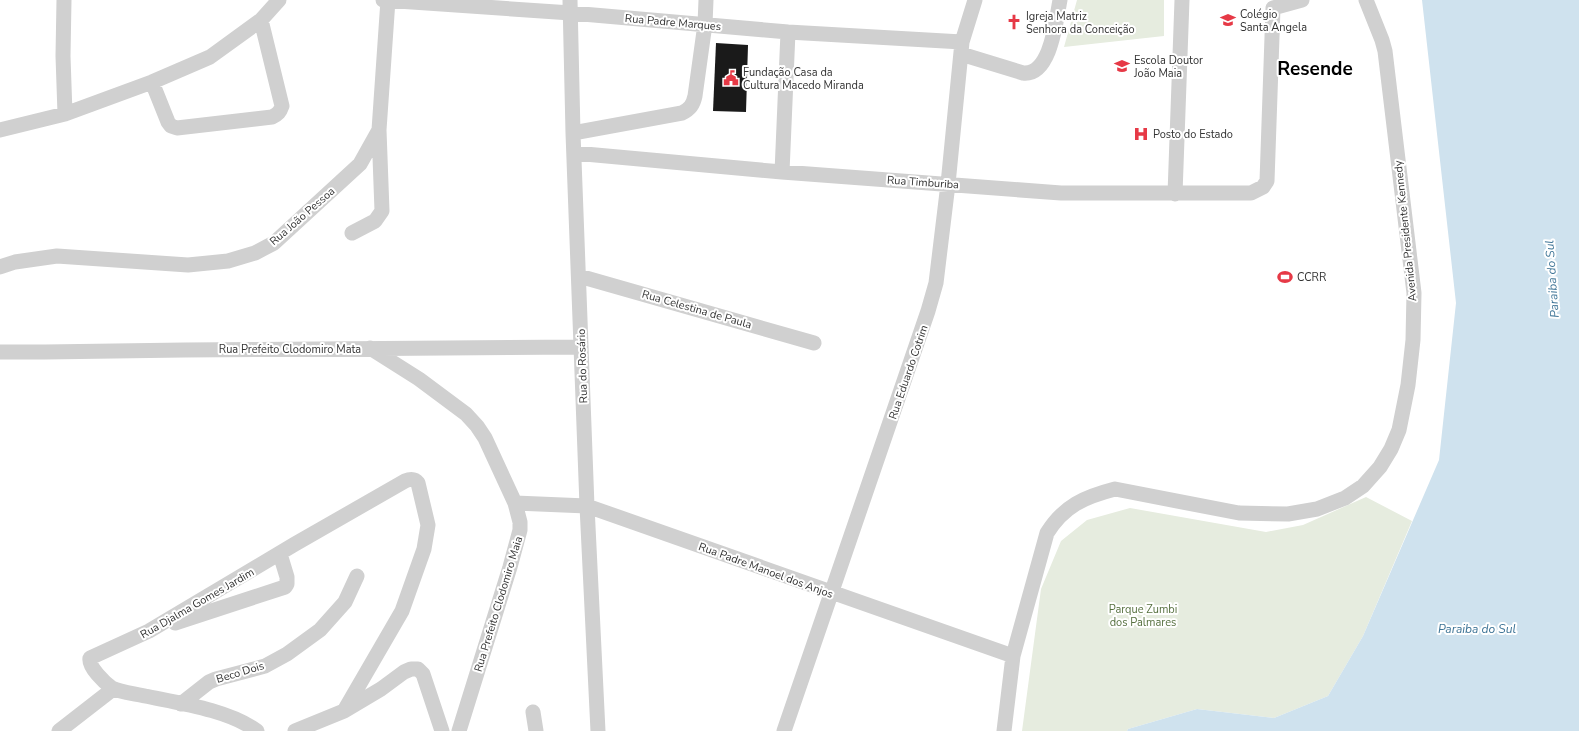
<svg xmlns="http://www.w3.org/2000/svg" width="1579" height="731" font-family="'Nunito Sans',sans-serif">
  <style>
    .green { fill: #e6ecdf }
    .water { fill: #cfe2ee }
    .building { fill: #1a1a1a }
    .lines { fill: none; stroke-linecap: round; stroke-linejoin: round }
    .minor { stroke: #d0d0d0; stroke-width: 15 }
    .labels { text-anchor: middle; stroke-width: 4; stroke-linejoin: round; paint-order: stroke }
    .poi-label { font-size: 11px; fill: #333; stroke: #fff; text-anchor: start }
    .street-label { font-size: 11px; fill: #333; stroke: #fff }
    .park-label { font-size: 11px; fill: #56703f; stroke: #fff }
    .water-label { font-size: 12px; font-style: italic; fill: #3f7597; stroke: #fff }
    .town-label { font-size: 19px; font-weight: bold; fill: #000; stroke: #fff }
  </style>
  <rect width="100%" height="100%" fill="#fff"/>
  <path class="green" d="M1077,0h87v36l-100,11z
    M1366,497l46,24 -49,115 -35,60 -54,22 -77,-9 -69,20 -1,2h-105l19,-142 20,-48 26,-21 43,-12 136,24 37,-7z"/>
  <path class="water" d="M1422,0h157v731h-452l1,-2 69,-20 77,9 54,-22 35,-60 76,-176 17,-157z"/>
  <path class="building" d="M716,43l32,2 -2,67 -33,-1z"/>
  <g class="lines">
    <path class="minor" d="M64,0l-1,56 2,58
      M383,0l188,13 217,19 174,10
      M570,0l3,133 14,373 11,225
      M1273,8l29,-8
      M961,54l62,19c28,3 33,-53 37,-73
      M152,82l16,40 3,4 6,2 95,-11c6,-3 8,-5 10,-11l-21,-86
      M0,130l65,-16 87,-32 58,-25 51,-37 18,-20
      M573,133l109,-20c8,-4 11,-8 13,-17l10,-72 1,-24
      M574,153l208,19 279,21h190l12,-6 4,-6 6,-173
      M782,172l6,-140
      M1175,194l7,-194
      M352,233l23,-12 7,-10 -3,-81
      M0,267l15,-5 42,-6 131,9 40,-4 27,-8 19,-10 86,-79 19,-34 9,-130
      M579,276l235,67
      M370,348l49,31 47,35 11,12 8,12 30,65 5,19v8l-10,37 -51,164
      M0,352h45l139,-2 397,-3
      M515,503l72,3 426,150
      M175,623l110,-36 2,-3v-7l-7,-23
      M181,704l28,-22 7,-3 49,-13 22,-12 33,-24 25,-28 12,-26
      M533,712l3,19
      M59,731l54,-42
      M257,731c-28,-21 -78,-28 -112,-35 -8,-2 -26,-4 -33,-8 -7,-5 -24,-21 -22,-30l59,-27 146,-87 110,-63c5,-2 9,-3 13,2l10,42 -4,24 -22,62 -58,100
      M295,731l49,-20 37,-22 23,-17 7,-3h7l5,5 19,57
      M784,731l144,-420 8,-28 12,-99 14,-142 13,-42
      M1004,731l9,-75 34,-123c17,-27 37,-36 68,-44l124,24 49,1 29,-5 28,-11 18,-12 17,-19 11,-18 8,-19 9,-45 5,-45 1,-47 -29,-242 -3,-11 -16,-40"/>
  </g>
  <defs>
    <g id="school-bare" transform="scale(1.2)"><path d="M0-5L7-2L0 1L-7-2ZM-4 1L0 2.5L4 1V4Q0 6-4 4Z" fill="#e63946" stroke="#fff" stroke-width="2.5" paint-order="stroke"/></g>
    <g id="church-bare" transform="scale(1.2)"><path d="M-1.2-6h2.4v3.5h3.3v2.4h-3.3V6h-2.4V-.1h-3.3v-2.4h3.3Z" fill="#e63946" stroke="#fff" stroke-width="2.5" paint-order="stroke"/></g>
    <g id="civic-bare" transform="scale(1.2)"><path d="M-.6-6.5H3V-4.5H.6V-3L4-1V1h2V6H-6V1h2V-1L-.6-3ZM-1.2 2.5V6h2.4V2.5Z" fill="#e63946" stroke="#fff" stroke-width="2.5" paint-order="stroke"/></g>
    <g id="hospital-bare" transform="scale(1.2)"><path d="M-5-5h3v3.5h4V-5h3V5h-3V1.5h-4V5h-3Z" fill="#e63946" stroke="#fff" stroke-width="2.5" paint-order="stroke"/></g>
    <g id="stadium-bare" transform="scale(1.2)"><path d="M0-5a6.5 5 0 1 0 0 10a6.5 5 0 1 0 0-10ZM-3.5-1.8h7v3.6h-7Z" fill="#e63946" stroke="#fff" stroke-width="2.5" paint-order="stroke"/></g>
  </defs>
  <g fill-rule="evenodd">
    <use href="#school-bare" x="1228" y="20"/>
    <use href="#church-bare" x="1014" y="22"/>
    <use href="#school-bare" x="1122" y="66"/>
    <use href="#civic-bare" x="731" y="78"/>
    <use href="#hospital-bare" x="1141" y="134"/>
    <use href="#stadium-bare" x="1285" y="277"/>
  </g>
  <g class="labels">
    <g class="poi-label">
      <text x="1240" y="18">Colégio<tspan x="1240" dy="13">Santa Angela</tspan></text>
      <text x="1026" y="20">Igreja Matriz<tspan x="1026" dy="13">Senhora da Conceição</tspan></text>
      <text x="1134" y="64">Escola Doutor<tspan x="1134" dy="13">João Maia</tspan></text>
      <text x="743" y="76">Fundação Casa da<tspan x="743" dy="13">Cultura Macedo Miranda</tspan></text>
      <text x="1153" y="138">Posto do Estado</text>
      <text x="1297" y="281">CCRR</text>
    </g>
    <g class="street-label">
      <text transform="translate(673 22) rotate(5)" y="4">Rua Padre Marques</text>
      <text transform="translate(923 182) rotate(4)" y="4">Rua Timburiba</text>
      <text transform="translate(302 216) rotate(-41)" y="4">Rua João Pessoa</text>
      <text transform="translate(1405 231) rotate(-96)" y="4">Avenida Presidente Kennedy</text>
      <text transform="translate(697 309) rotate(16)" y="4">Rua Celestina de Paula</text>
      <text x="290" y="353">Rua Prefeito Clodomiro Mata</text>
      <text transform="translate(582 366) rotate(-92)" y="4">Rua do Rosário</text>
      <text transform="translate(908 372) rotate(-71)" y="4">Rua Eduardo Cotrim</text>
      <text transform="translate(766 570) rotate(20)" y="4">Rua Padre Manoel dos Anjos</text>
      <text transform="translate(197 603) rotate(-30)" y="4">Rua Djalma Gomes Jardim</text>
      <text transform="translate(498 604) rotate(-73)" y="4">Rua Prefeito Clodomiro Maia</text>
      <text transform="translate(240 672) rotate(-17)" y="4">Beco Dois</text>
    </g>
    <g class="park-label">
      <text x="1143" y="613">Parque Zumbi<tspan x="1143" dy="13">dos Palmares</tspan></text>
    </g>
    <g class="water-label">
      <text transform="translate(1552 279) rotate(-94)" y="4">Paraiba do Sul</text>
      <text x="1477" y="633">Paraiba do Sul</text>
    </g>
    <g class="town-label">
      <text x="1315" y="75">Resende</text>
    </g>
  </g>
</svg>
